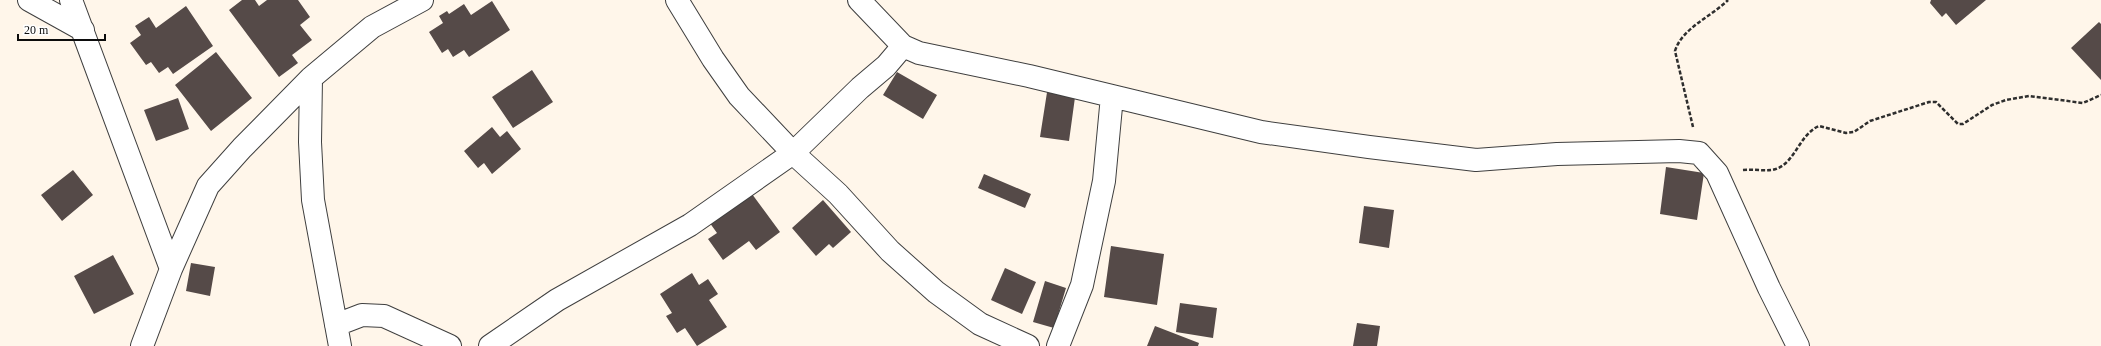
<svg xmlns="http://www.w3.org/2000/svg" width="2101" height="346" font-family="Georgia,serif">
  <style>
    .building { fill: #554a48 }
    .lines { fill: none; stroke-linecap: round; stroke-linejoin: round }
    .minor-casing { stroke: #3f3f3f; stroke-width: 24 }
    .path { stroke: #2e2e2e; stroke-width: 2.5; stroke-dasharray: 4 2; stroke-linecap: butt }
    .minor { stroke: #fff; stroke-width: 22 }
  </style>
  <rect width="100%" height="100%" fill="#fff6ea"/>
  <path class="building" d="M242,0h13l4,6 8,-6h31l12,17 -10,8 12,15 -20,15 6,8 -19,14 -50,-67z
    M1931,0h55l-30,25 -10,-12 -4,4 -12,-14z
    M492,1l18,29 -41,27 -5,-7 -11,7 -5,-8 -6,4 -13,-21 14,-9 -4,-7 8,-5 2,3 15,-10 7,11z
    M186,6l27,40 -40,28 -5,-7 -9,6 -8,-11 -5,3 -16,-22 11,-8 -6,-9 14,-9 7,11z
    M2099,22l2,2v56l-30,-32z
    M216,52l36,46 -41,33 -36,-46z
    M532,70l21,32 -40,26 -21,-31z
    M897,72l40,23 -14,24 -40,-24z
    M1048,86l28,4 -7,51 -29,-4z
    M178,98l11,31 -33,12 -12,-31z
    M492,127l8,10 7,-6 14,18 -29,25 -8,-11 -6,5 -14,-17z
    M1666,167l38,6 -7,47 -37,-6z
    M73,170l20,25 -31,26 -21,-26z
    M984,174l47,20 -6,14 -47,-20z
    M752,194l28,38 -24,18 -7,-9 -26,19 -15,-21 9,-6 -10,-14z
    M823,200l28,32 -18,16 -4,-4 -13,12 -24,-28z
    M1364,206l30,4 -5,38 -30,-5z
    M1111,246l53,8 -7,51 -53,-8z
    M113,255l21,39 -40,20 -20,-38z
    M191,263l24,4 -5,29 -24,-5z
    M1005,268l31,14 -14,32 -31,-14z
    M692,273l7,12 9,-6 10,15 -9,6 18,27 -30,19 -12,-18 -8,5 -11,-17 6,-3 -12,-19z
    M1045,281l21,7 -12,40 -21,-6z
    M1180,303l37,5 -4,30 -37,-6z
    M1357,323l23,3 -3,20h-24z
    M1155,326l44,17 -1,3h-51z"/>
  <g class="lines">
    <g class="minor-casing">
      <path id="minor" d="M29,0l54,30
        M71,0l100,269
        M677,0l36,59 26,37 54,57 45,41 52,57 46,41 44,32 48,22
        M859,0l44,46 16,7 110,23 232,56 108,15 107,13 81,-6 122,-3 20,2 18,20 52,115 29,58
        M311,78l-1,64 3,58 27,146
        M336,325l26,-10 22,1 66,30
        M142,346l29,-77 37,-83 34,-38 69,-70 61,-51 50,-27
        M490,346l67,-46 133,-75 103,-72 67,-65 26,-22 17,-20
        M1058,346l24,-61 22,-104 8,-85"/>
    </g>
    <path class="path" d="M1693,127l-18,-76c7,-23 36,-34 53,-51
      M1743,170c10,-1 20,1 29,0 23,-4 26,-35 47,-44l27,7 8,-1 16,-11 59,-19h7l22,22h5l29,-19 14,-5 23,-4 54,7 18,-8"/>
    <use href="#minor" class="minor"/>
  </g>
  <path d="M18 34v6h87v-6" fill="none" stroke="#0c0c0c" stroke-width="2"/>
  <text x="24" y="34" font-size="12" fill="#0c0c0c" stroke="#ffffff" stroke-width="3" paint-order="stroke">20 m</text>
</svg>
